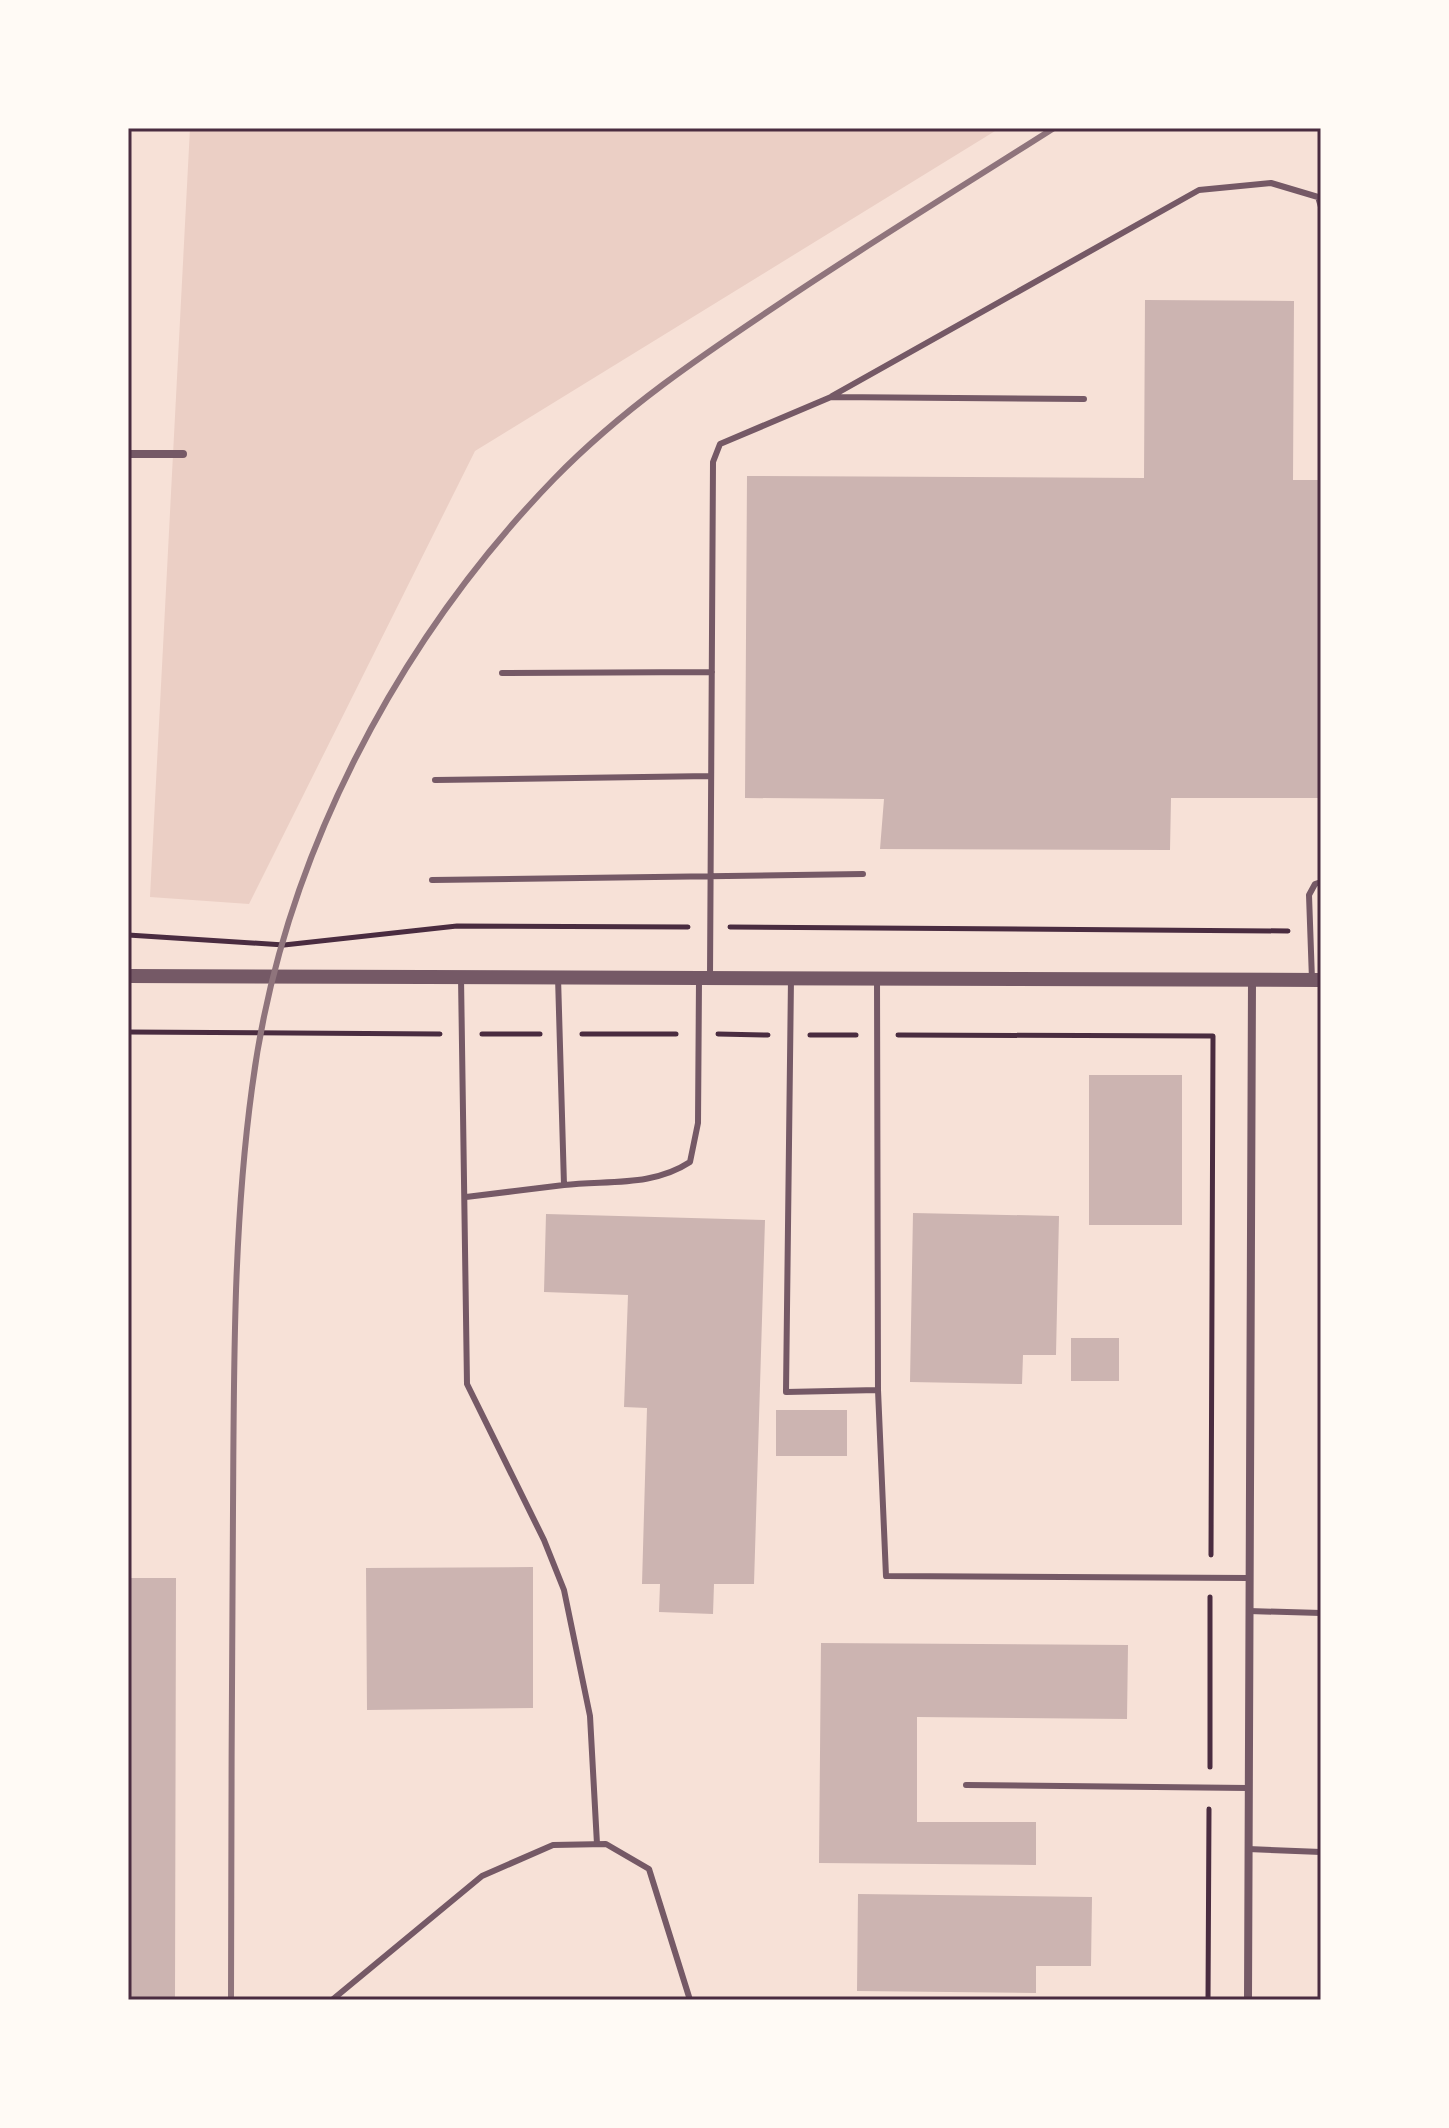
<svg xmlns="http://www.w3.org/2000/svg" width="1449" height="2128" font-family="Cabin,sans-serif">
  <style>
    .green { fill: #ebcfc5 }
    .building { fill: #ccb4b1 }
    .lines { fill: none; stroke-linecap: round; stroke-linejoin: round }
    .path { stroke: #4a2c40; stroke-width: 5 }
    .service { stroke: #755966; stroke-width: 6 }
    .minor { stroke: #755966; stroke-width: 8 }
    .tertiary { stroke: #755966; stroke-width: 14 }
    .rail { stroke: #8f747c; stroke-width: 6 }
    .neatline { fill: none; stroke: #4a2c40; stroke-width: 3 }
  </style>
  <rect width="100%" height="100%" fill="#f7e1d7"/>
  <path class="green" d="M190,128h810l-525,323 -226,453 -99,-7z"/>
  <path class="building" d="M1145,300l149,1 -1,179h28v318h-150l-1,52 -290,-1 4,-50 -139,-1 2,-322 397,2z
    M1089,1075h93v150h-93z
    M913,1213l146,3 -3,139h-33l-1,29 -112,-2z
    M546,1214l219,6 -11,364h-40l-1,30 -54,-2 1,-28h-18l5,-176 -23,-1 4,-112 -84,-3z
    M1071,1338h48v43h-48z
    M776,1410h71v46h-71z
    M533,1567v141l-166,2 -1,-142z
    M128,1578h48l-1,422h-47z
    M821,1643l307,2 -1,74 -210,-2v105h119v43l-217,-2z
    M858,1894l234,3 -1,69h-55v27l-179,-2z"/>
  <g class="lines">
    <path class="path" d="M730,927l558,4
      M128,935l156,10 173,-19 231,1
      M128,1032l312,2
      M482,1034h58
      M582,1034h94
      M718,1034l50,1
      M810,1035h46
      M898,1035l315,1 -2,519
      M1210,1767v-170
      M1208,2000l1,-191"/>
    <path class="service" d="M832,396l367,-206 72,-7 47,14 3,10
      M502,673l210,-1
      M435,780l276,-4
      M432,880l431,-6
      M461,977l6,407 77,156 20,50 26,126 7,128
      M558,977l6,208
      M710,978l3,-516 7,-18 111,-47 253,2
      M791,978l-5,414 92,-2 8,186 363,2
      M877,978l1,412
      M1312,980l-3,-85 6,-11 6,-2
      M466,1197c33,-4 65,-8 98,-12 44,-5 88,2 126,-23l8,-39 1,-143
      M1249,1611l72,2
      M966,1785l282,3
      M1248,1849l73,3
      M332,2000l150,-124 71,-31 53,-1 43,25 41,131"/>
    <path class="minor" d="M128,454h55
      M1248,2000l4,-1020"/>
    <path class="tertiary" d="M128,976l1193,4"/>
    <path class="rail" d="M231,2000c0,-163 1,-327 2,-490 1,-141 0,-282 19,-422 29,-226 144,-446 302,-609 68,-70 147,-123 228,-177 89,-60 181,-116 272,-174"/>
  </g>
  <rect width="1449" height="2128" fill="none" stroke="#fffaf5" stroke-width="260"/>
  <rect x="130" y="130" width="1189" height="1868" class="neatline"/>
</svg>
